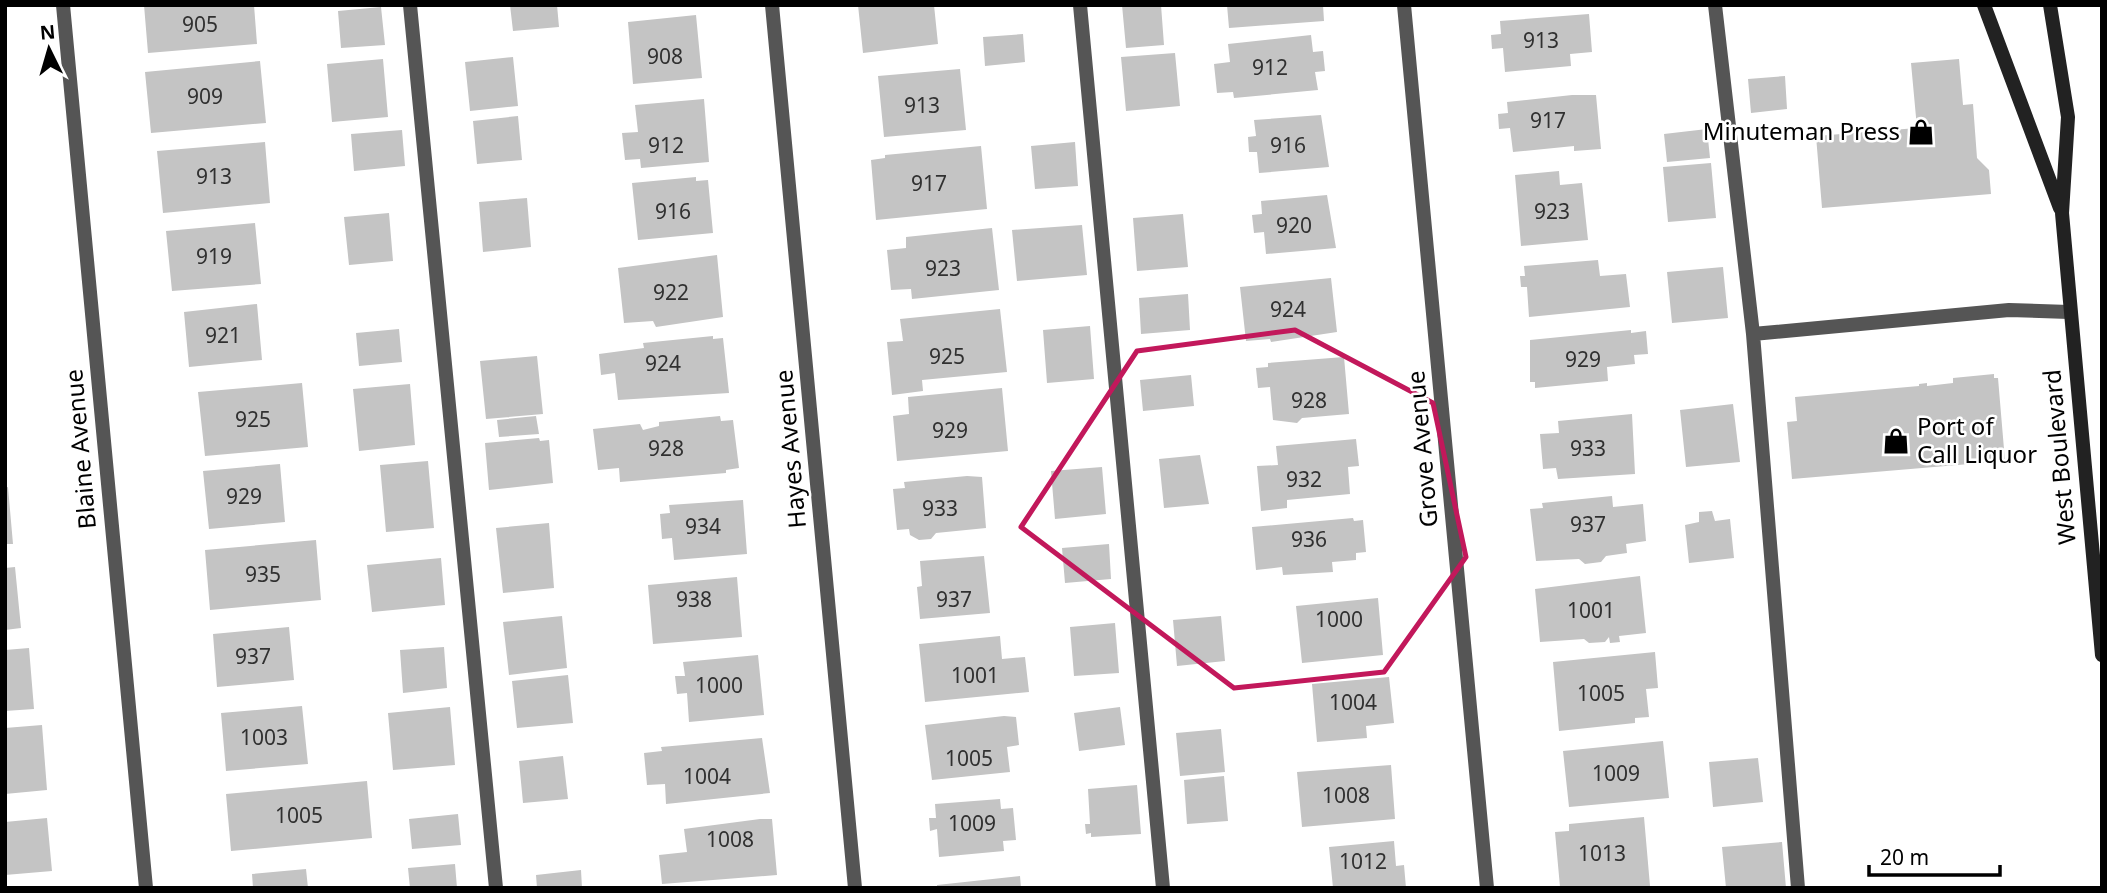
<svg xmlns="http://www.w3.org/2000/svg" width="2107" height="893" font-family="'Noto Sans',sans-serif">
  <style>
    .building { fill: #c4c4c4 }
    .lines { fill: none; stroke-linecap: round; stroke-linejoin: round }
    .lane { stroke: #555; stroke-width: 14 }
    .street { stroke: #555; stroke-width: 14 }
    .secondary { stroke: #222; stroke-width: 14 }
    .marked { fill: none; stroke: #c2185b; stroke-width: 5; stroke-linejoin: round }
    .labels { text-anchor: middle; stroke-width: 5; stroke-linejoin: round; paint-order: stroke }
    .number-label { font-size: 21px; fill: #313131 }
    .poi-label { font-size: 24px; fill: #000; stroke: #fff; text-anchor: end }
    .street-label { font-size: 24px; fill: #000; stroke: #fff }
  </style>
  <rect width="100%" height="100%" fill="#fff"/>
  <path class="building" d="M144,5h110l3,39 -109,9z
    M510,5h47l2,22 -46,4z
    M858,5h76l4,39 -75,9z
    M1122,5h39l3,40 -38,3z
    M1227,5h96l1,16 -95,7z
    M381,7l4,38 -44,3 -3,-37z
    M1589,14l3,38 -22,2 1,12 -66,6 -2,-24 -11,1 -1,-14 10,-1 -1,-13z
    M696,15l6,63 -69,6 -5,-62z
    M1023,34l2,28 -40,4 -2,-29z
    M1311,35l2,17 10,-1 2,20 -10,1 3,18 -84,8 -1,-6 -16,1 -3,-29 16,-2 -2,-18z
    M1175,53l5,53 -54,5 -5,-54z
    M513,57l5,49 -48,5 -5,-49z
    M383,59l5,58 -56,5 -5,-58z
    M1959,59l4,46 10,-1 4,54 12,12 2,24 -169,14 -6,-72 101,-8 -6,-65z
    M260,61l6,62 -115,10 -6,-61z
    M960,69l6,61 -82,7 -6,-61z
    M1785,76l2,33 -36,4 -3,-34z
    M1572,95h24l5,54 -27,2v-5l-61,6 -3,-24 -11,1 -1,-15 10,-1 -1,-11z
    M704,99l5,63 -68,6 -1,-9 -15,1 -3,-27 16,-1 -3,-27z
    M1321,115l8,52 -70,6 -2,-21h-8l-1,-15 8,-1 -2,-16z
    M518,116l4,44 -45,4 -4,-43z
    M1707,129l3,29 -43,4 -3,-28z
    M402,130l3,36 -51,5 -3,-37z
    M265,142l5,61 -107,10 -6,-62z
    M1075,142l3,44 -43,3 -4,-43z
    M981,146l6,63 -111,11 -5,-60 14,-2v-3z
    M1711,163l5,55 -48,4 -5,-55z
    M1559,171l1,14 22,-2 6,57 -67,6 -6,-71z
    M696,177v4l12,-1 5,53 -75,7 -6,-57z
    M1327,195l9,53 -70,6 -2,-22 -10,1 -2,-18 10,-1 -1,-13z
    M527,198l4,49 -48,5 -4,-50z
    M389,213l4,48 -44,4 -5,-48z
    M1183,214l5,53 -51,4 -4,-53z
    M255,223l6,61 -89,7 -6,-60z
    M1082,225l5,50 -70,6 -5,-51z
    M992,228l7,62 -87,9 -1,-10 -20,1 -4,-40 19,-2v-11z
    M717,255l6,62 -67,10 -3,-6 -29,2 -6,-55z
    M1598,260l2,16 26,-2 4,33 -101,10 -2,-30h-6l-1,-11h5l-1,-10z
    M1723,267l5,51 -56,5 -5,-51z
    M1331,278l6,54 -66,10 -1,-3 -24,2 -6,-54z
    M1188,294l2,36 -49,4 -2,-36z
    M257,304l5,56 -73,7 -5,-55z
    M1000,309l7,63 -85,8 1,11 -31,4 -5,-53 16,-1 -3,-22z
    M1090,326l4,53 -47,4 -4,-53z
    M399,329l3,33 -43,4 -3,-33z
    M1631,330v3l15,-2 2,23 -14,1 1,9 -28,3 1,14 -73,7v-6h-5v-42z
    M713,336v3l10,-1 6,55 -111,7 -3,-27 -14,2 -2,-21 45,-6 -1,-5z
    M537,356l6,58 -57,5 -6,-58z
    M1344,357l5,57 -47,4 -5,5 -24,-3 -3,-33 -12,1 -2,-20 12,-1v-4z
    M1994,374v4h4l7,83 -213,18 -5,-57 10,-1 -2,-24 124,-11v-2l8,-1v3l26,-3v-5z
    M1191,375l3,31 -51,5 -3,-31z
    M302,383l6,64 -103,9 -7,-64z
    M410,384l5,61 -56,6 -6,-62z
    M1002,388l6,63 -111,10 -4,-45 16,-2 -1,-17z
    M1733,404l7,58 -54,5 -6,-57z
    M1632,414l3,60 -77,5 -2,-11 -13,1 -3,-35 19,-1 -1,-12z
    M536,416l3,18 -40,3 -2,-17z
    M720,416l1,5 12,-1 6,48 -13,2v3l-106,9 -1,-14 -21,2 -5,-41 47,-5 3,6 16,-4v-4z
    M539,438l1,3 9,-1 4,43 -64,7 -4,-47z
    M1356,439l3,27 -11,1 2,27 -63,6v8l-26,3 -4,-45 21,-1 -2,-19z
    M1200,455l9,49 -45,4 -5,-49z
    M428,461l6,67 -48,4 -6,-67z
    M280,464l5,58 -76,7 -6,-58z
    M1102,467l4,47 -51,5 -4,-48z
    M967,476l15,1 4,51 -50,5 -5,6 -12,1 -9,-5 -1,-6 -12,1 -4,-41 12,-1 -1,-6z
    M8,487l5,57h-8v-56z
    M1612,496l1,11 30,-3 3,37 -20,3 1,9 -21,3 -5,6 -16,2 -6,-5 -43,2 -6,-52 13,-1 -1,-5z
    M743,500l4,54 -73,6 -2,-22 -10,1 -2,-25 10,-1 -1,-8z
    M1712,511l3,10 15,-2 4,39 -45,5 -4,-38 14,-3v-10z
    M1353,518l1,3 9,-1 3,32 -10,1v7l-24,2 1,10 -50,3 -1,-8 -26,3 -4,-43z
    M549,523l5,65 -51,5 -7,-65z
    M316,540l5,60 -111,10 -5,-60z
    M1109,544l2,35 -46,4 -3,-35z
    M984,556l6,57 -70,6 -3,-32 5,-1 -2,-25z
    M441,558l4,47 -73,7 -5,-47z
    M15,567l6,61 -16,2v-62z
    M1640,576l6,57 -27,3 1,6 -10,1 -1,-6 -4,5 -16,1 -5,-4 -44,3 -5,-53z
    M737,577l5,60 -89,7 -5,-59z
    M1378,598l5,57 -81,8 -6,-57z
    M562,616l5,52 -58,7 -6,-53z
    M1221,616l4,45 -48,5 -4,-46z
    M1115,623l4,50 -45,3 -4,-49z
    M289,627l5,53 -77,7 -4,-53z
    M1000,636l2,23 23,-2 4,35 -104,10 -6,-58z
    M444,647l3,41 -44,5 -3,-43z
    M29,648l5,61 -29,2v-61z
    M1655,652l3,36 -12,1 3,28 -14,1v5l-76,8 -6,-69z
    M758,655l6,60 -75,7 -2,-29 -10,1 -2,-18h10l-2,-14z
    M568,675l5,48 -56,5 -5,-47z
    M1389,677l5,46 -28,3 1,12 -50,4 -5,-58z
    M302,706l6,58 -82,7 -5,-58z
    M450,707l5,58 -62,5 -5,-57z
    M1120,707l5,38 -46,6 -5,-38z
    M1004,716l12,1 3,28 -12,2 3,25 -78,8 -7,-55z
    M42,725l5,65 -42,4v-66z
    M1221,729l4,43 -45,4 -4,-43z
    M762,738l8,55 -104,11 -1,-20 -18,1 -3,-32 18,-2 -1,-4z
    M1663,741l6,57 -100,9 -6,-56z
    M563,756l5,43 -45,4 -4,-42z
    M1758,758l5,44 -50,5 -4,-45z
    M1391,765l4,54 -93,8 -5,-55z
    M1224,776l4,45 -41,3 -3,-44z
    M367,781l5,57 -141,13 -5,-57z
    M1137,785l4,49 -50,3v-4l-5,1 -1,-10h5l-2,-35z
    M1000,799l1,10 12,-1 3,32 -13,1 1,10 -65,6 -2,-28 -7,2 -1,-13h7l-1,-14z
    M458,814l3,31 -49,4 -3,-30z
    M1644,817l6,69 -90,1 -5,-55 14,-1v-7z
    M47,818l5,53 -47,4v-53z
    M760,819h12l5,56 -115,9 -3,-29 28,-3 -3,-23z
    M1394,841l2,25 8,-1 2,23h-73l-4,-41z
    M1782,842l4,46h-60l-4,-41z
    M455,864l2,24h-47l-2,-20z
    M306,869l2,19h-55l-1,-14z
    M581,870l1,18h-45l-1,-13z
    M1020,876l1,12h-84v-3z"/>
  <g class="lines">
    <path class="lane" d="M410,5l86,883
      M1080,5l83,883
      M1715,5l38,329 45,554
      M1753,334l256,-24 60,2"/>
    <path class="street" d="M63,5l83,883
      M772,5l83,883
      M1404,5l83,883"/>
    <path class="secondary" d="M1984,5l76,203
      M2050,5l18,112 -6,96 40,442"/>
  </g>
  <path class="marked" d="M1295,330l138,73 33,154 -82,115 -150,16 -213,-161 116,-176z"/>
  <defs>
    <g id="shop-bare" transform="scale(2.1)"><path d="M-5-2.5h2.3a2.7 3.5 0 0 1 5.4 0H5L5.5 6h-11ZM-1.5-2.5h3a1.5 2.3 0 0 0-3 0Z" fill="#000" stroke="#fff" stroke-width="2.5" paint-order="stroke"/></g>
  </defs>
  <g fill-rule="evenodd">
    <use href="#shop-bare" x="1921" y="132"/>
    <use href="#shop-bare" x="1896" y="441"/>
  </g>
  <g class="labels">
    <g class="number-label">
      <text x="200" y="32">905</text>
      <text x="1541" y="48">913</text>
      <text x="665" y="64">908</text>
      <text x="1270" y="75">912</text>
      <text x="205" y="104">909</text>
      <text x="922" y="113">913</text>
      <text x="1548" y="128">917</text>
      <text x="666" y="153">912</text>
      <text x="1288" y="153">916</text>
      <text x="214" y="184">913</text>
      <text x="929" y="191">917</text>
      <text x="673" y="219">916</text>
      <text x="1552" y="219">923</text>
      <text x="1294" y="233">920</text>
      <text x="214" y="264">919</text>
      <text x="943" y="276">923</text>
      <text x="671" y="300">922</text>
      <text x="1288" y="317">924</text>
      <text x="223" y="343">921</text>
      <text x="947" y="364">925</text>
      <text x="1583" y="367">929</text>
      <text x="663" y="371">924</text>
      <text x="1309" y="408">928</text>
      <text x="253" y="427">925</text>
      <text x="950" y="438">929</text>
      <text x="666" y="456">928</text>
      <text x="1588" y="456">933</text>
      <text x="1304" y="487">932</text>
      <text x="244" y="504">929</text>
      <text x="940" y="516">933</text>
      <text x="1588" y="532">937</text>
      <text x="703" y="534">934</text>
      <text x="1309" y="547">936</text>
      <text x="263" y="582">935</text>
      <text x="694" y="607">938</text>
      <text x="954" y="607">937</text>
      <text x="1591" y="618">1001</text>
      <text x="1339" y="627">1000</text>
      <text x="253" y="664">937</text>
      <text x="975" y="683">1001</text>
      <text x="719" y="693">1000</text>
      <text x="1601" y="701">1005</text>
      <text x="1353" y="710">1004</text>
      <text x="264" y="745">1003</text>
      <text x="969" y="766">1005</text>
      <text x="1616" y="781">1009</text>
      <text x="707" y="784">1004</text>
      <text x="1346" y="803">1008</text>
      <text x="299" y="823">1005</text>
      <text x="972" y="831">1009</text>
      <text x="730" y="847">1008</text>
      <text x="1602" y="861">1013</text>
      <text x="1363" y="869">1012</text>
    </g>
    <g class="poi-label">
      <text x="1900" y="140">Minuteman Press</text>
      <text x="1917" y="435" text-anchor="start">Port of<tspan x="1917" dy="28">Call Liquor</tspan></text>
    </g>
    <g class="street-label">
      <text transform="translate(81 449) rotate(-95)" y="8">Blaine Avenue</text>
      <text transform="translate(791 449) rotate(-95)" y="8">Hayes Avenue</text>
      <text transform="translate(1423 449) rotate(-95)" y="8">Grove Avenue</text>
      <text transform="translate(2060 457) rotate(-95)" y="8">West Boulevard</text>
    </g>
  </g>
  <rect width="2107" height="893" fill="none" stroke="#000000" stroke-width="14"/>
  <g transform="translate(49 49) rotate(355)" stroke="#ffffff" stroke-width="5" paint-order="stroke">
  <path d="M0-5L12 26L0 18L-12 26Z" fill="#000000"/>
  <text y="-10" font-size="19" font-weight="bold" text-anchor="middle" fill="#000000">N</text>
  </g>
  <path d="M1869 865v10h131v-10" fill="none" stroke="#000000" stroke-width="3.5"/>
  <text x="1880" y="865" font-size="21" fill="#000000" stroke="#ffffff" stroke-width="5" paint-order="stroke">20 m</text>
</svg>
